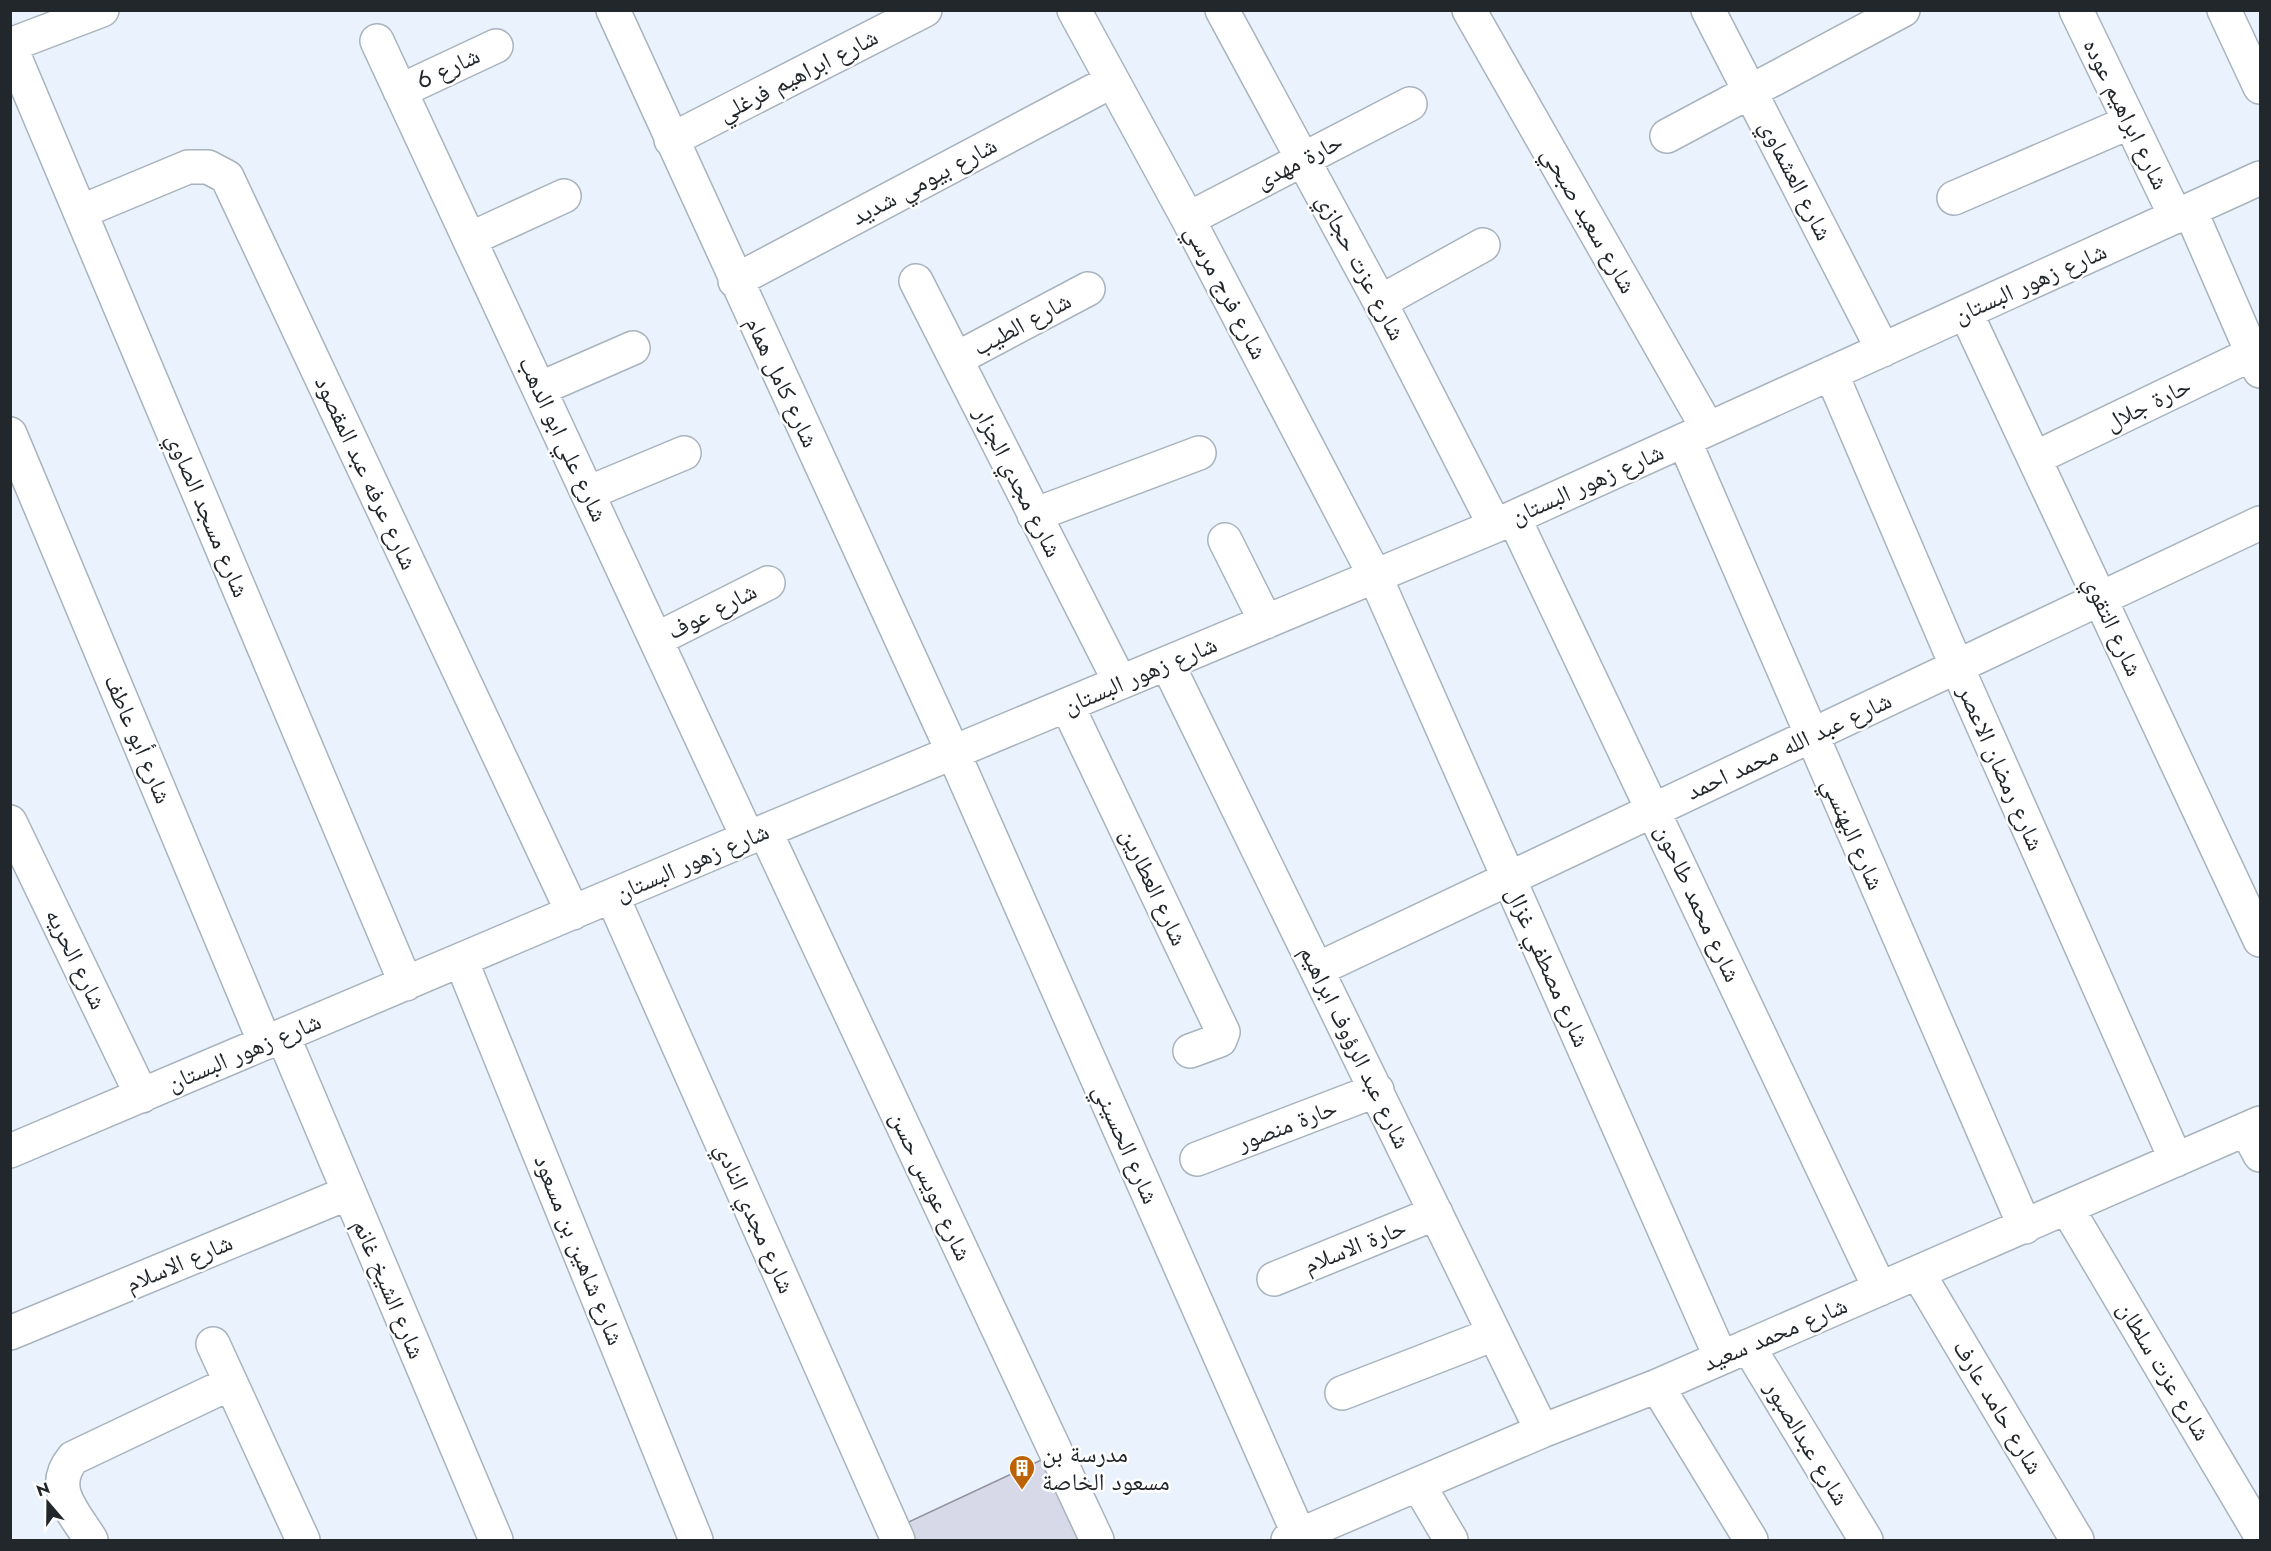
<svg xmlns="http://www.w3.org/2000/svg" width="2271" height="1551" font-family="Jost,'Noto Naskh Arabic',sans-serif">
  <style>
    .building { fill: #d8d9e8; stroke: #90919f; stroke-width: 1.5 }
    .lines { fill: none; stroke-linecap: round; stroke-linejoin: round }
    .minor-casing { stroke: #a8b3be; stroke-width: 36 }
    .minor { stroke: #fff; stroke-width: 33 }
    .labels { text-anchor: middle; stroke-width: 5; stroke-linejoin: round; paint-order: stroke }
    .street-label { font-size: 24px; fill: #22272b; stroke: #fff }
    .poi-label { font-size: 24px; fill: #22272b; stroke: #fff; text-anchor: start }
  </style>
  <rect width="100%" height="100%" fill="#eaf3fd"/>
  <path class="building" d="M1052,1455l40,85h-188l-6,-13z"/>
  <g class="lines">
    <g class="minor-casing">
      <path id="minor" d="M613,10l340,742 346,783
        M1074,10l114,209 187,357 346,782
        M1222,10l158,292 115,224
        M1469,10l239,419
        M1708,10l175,340
        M2076,10l100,207
        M2224,10l36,77
        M377,41l371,797
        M10,45l92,-35
        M10,46l396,938
        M400,91l96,-45
        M1667,136l236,-126
        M671,140l254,-130
        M1954,198l176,-76
        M2190,210l70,161
        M80,212l108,-45h20l19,10 346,736
        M1188,219l222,-115
        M470,239l94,-43
        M735,281l377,-200
        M916,281l204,401
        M1380,302l103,-57
        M1966,313l294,627
        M956,359l132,-70
        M1831,373l126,294 219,493
        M539,389l94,-41
        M10,434l255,609
        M1684,440l341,787
        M2035,458l225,-108
        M588,493l96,-40
        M1034,515l165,-62
        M1514,518l366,771
        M1225,540l41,82
        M657,639l111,-56
        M1167,663l375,768
        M1067,705l156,327 -3,8 -30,11
        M10,822l132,274
        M765,831l332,709
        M612,896l286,644
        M461,960l235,580
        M1318,969l942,-446
        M283,1036l213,504
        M2246,1129l14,26
        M10,1151l738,-313 747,-312 765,-348
        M1197,1159l180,-69
        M2067,1208l193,326
        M1918,1273l159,267
        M1274,1279l162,-66
        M10,1333l338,-140
        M213,1344l90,196
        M1748,1346l118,194
        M1657,1386l94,154
        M1342,1393l152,-59
        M1418,1484l33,56
        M91,1540c-17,-28 -43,-52 -18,-82l158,-75
        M1288,1540l254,-109 115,-45 603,-263"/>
    </g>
    <use href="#minor" class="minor"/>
  </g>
  <defs>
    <g id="building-pin" transform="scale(1.35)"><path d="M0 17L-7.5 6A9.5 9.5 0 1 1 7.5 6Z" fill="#bd6205" stroke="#fff"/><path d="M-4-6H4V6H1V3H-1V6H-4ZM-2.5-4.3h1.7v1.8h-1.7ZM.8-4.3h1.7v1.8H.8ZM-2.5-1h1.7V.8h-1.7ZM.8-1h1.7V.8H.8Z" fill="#fff"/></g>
  </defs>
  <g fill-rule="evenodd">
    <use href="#building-pin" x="1022" y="1468"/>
  </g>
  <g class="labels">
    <g class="street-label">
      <text transform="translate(448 68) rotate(-25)" y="8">شارع 6</text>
      <text transform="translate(798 75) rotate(-27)" y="8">شارع ابراهيم فرغلي</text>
      <text transform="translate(2126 114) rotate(64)" y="8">شارع ابراهيم عوده</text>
      <text transform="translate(1299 161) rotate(-27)" y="8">حارة مهدى</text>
      <text transform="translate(1796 180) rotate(63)" y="8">شارع العشماوي</text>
      <text transform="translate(924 181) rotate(-28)" y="8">شارع بيومي شديد</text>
      <text transform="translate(1589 220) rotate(60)" y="8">شارع سعيد صبحي</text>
      <text transform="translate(1361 267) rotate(62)" y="8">شارع عزت حجازي</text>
      <text transform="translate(2030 283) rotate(-24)" y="8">شارع زهور البستان</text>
      <text transform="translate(1226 292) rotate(62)" y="8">شارع فرج مرسي</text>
      <text transform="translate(1022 324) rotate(-28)" y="8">شارع الطيب</text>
      <text transform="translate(782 382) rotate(65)" y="8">شارع كامل همام</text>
      <text transform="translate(2148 404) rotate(-26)" y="8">حارة جلال</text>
      <text transform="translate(563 439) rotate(65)" y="8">شارع علي ابو الدهب</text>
      <text transform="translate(366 473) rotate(65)" y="8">شارع عرفه عبد المقصود</text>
      <text transform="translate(1018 482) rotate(63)" y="8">شارع مجدي الجزار</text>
      <text transform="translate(1587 484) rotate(-24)" y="8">شارع زهور البستان</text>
      <text transform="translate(208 515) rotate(67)" y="8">شارع مسجد الصاوي</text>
      <text transform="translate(712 611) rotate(-27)" y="8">شارع عوف</text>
      <text transform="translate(2113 626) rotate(65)" y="8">شارع التقوي</text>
      <text transform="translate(1140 675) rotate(-23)" y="8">شارع زهور البستان</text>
      <text transform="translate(138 739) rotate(67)" y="8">شارع أبو عاطف</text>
      <text transform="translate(1789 746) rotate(-25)" y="8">شارع عبد الله محمد احمد</text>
      <text transform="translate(2001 768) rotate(66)" y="8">شارع رمضان الاعصر</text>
      <text transform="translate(1853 834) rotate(66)" y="8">شارع البهنسي</text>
      <text transform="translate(692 862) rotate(-23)" y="8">شارع زهور البستان</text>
      <text transform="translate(1154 887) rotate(65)" y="8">شارع العطارين</text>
      <text transform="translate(1698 903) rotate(65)" y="8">شارع محمد طاحون</text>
      <text transform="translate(76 959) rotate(64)" y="8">شارع الحريه</text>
      <text transform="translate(1548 967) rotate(66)" y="8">شارع مصطفي غزال</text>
      <text transform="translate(1355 1047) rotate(64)" y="8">شارع عبد الرؤوف ابراهيم</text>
      <text transform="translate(244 1052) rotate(-23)" y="8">شارع زهور البستان</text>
      <text transform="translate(1287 1125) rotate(-21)" y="8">حارة منصور</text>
      <text transform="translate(1126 1144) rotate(66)" y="8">شارع الحسيني</text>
      <text transform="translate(931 1186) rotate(65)" y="8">شارع عويس حسن</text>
      <text transform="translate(755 1218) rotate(66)" y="8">شارع مجدي النادي</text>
      <text transform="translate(1355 1246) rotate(-22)" y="8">حارة الاسلام</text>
      <text transform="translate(579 1250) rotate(68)" y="8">شارع شاهين بن مسعود</text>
      <text transform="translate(179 1263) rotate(-23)" y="8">شارع الاسلام</text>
      <text transform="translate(389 1289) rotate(67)" y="8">شارع الشيخ غانم</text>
      <text transform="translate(1775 1334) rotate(-23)" y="8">شارع محمد سعيد</text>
      <text transform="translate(2164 1371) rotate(59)" y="8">شارع عزت سلطان</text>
      <text transform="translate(1998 1407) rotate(59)" y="8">شارع حامد عارف</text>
      <text transform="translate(1807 1443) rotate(59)" y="8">شارع عبدالصبور</text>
    </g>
    <g class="poi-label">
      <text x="1042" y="1462">مدرسة بن<tspan x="1042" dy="28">مسعود الخاصة</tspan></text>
    </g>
  </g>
  <rect width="2271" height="1551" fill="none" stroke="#22272b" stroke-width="24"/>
  <g transform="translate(48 1503) rotate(340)" stroke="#ffffff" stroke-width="4.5" paint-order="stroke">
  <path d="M0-4.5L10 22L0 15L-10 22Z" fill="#22272b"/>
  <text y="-9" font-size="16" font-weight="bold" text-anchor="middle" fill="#22272b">N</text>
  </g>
</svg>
